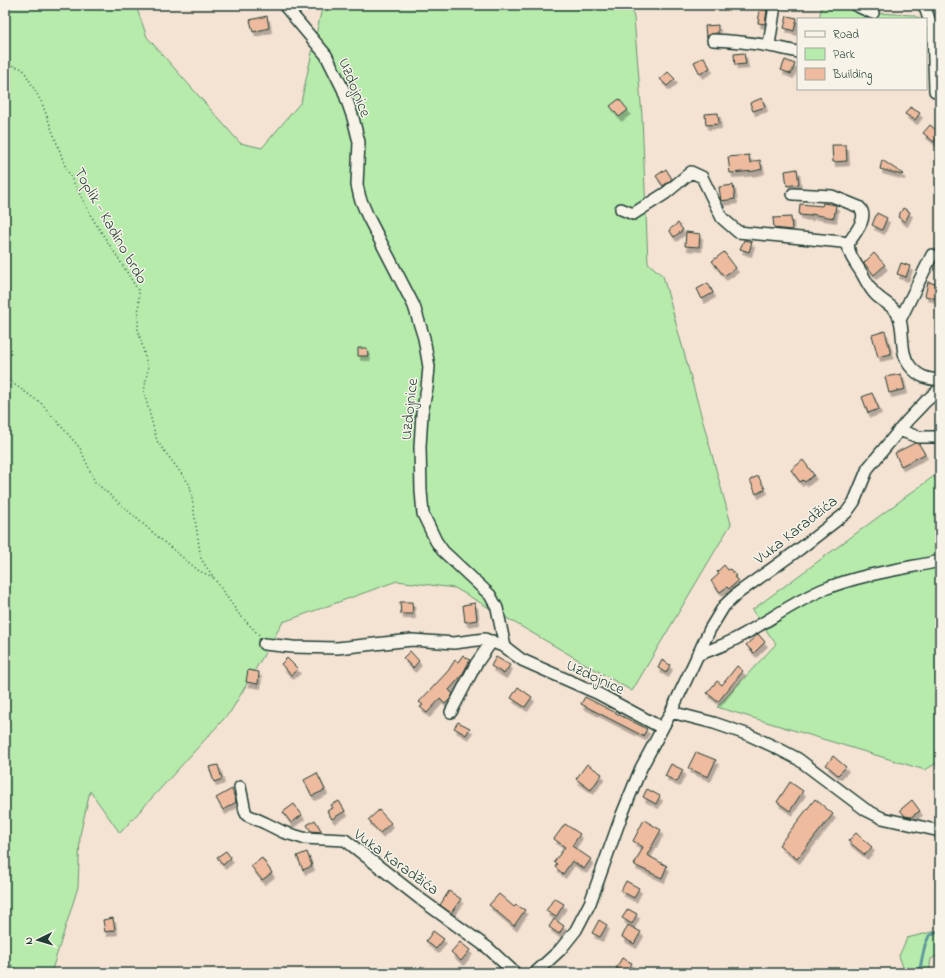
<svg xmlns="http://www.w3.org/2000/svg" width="945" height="978" font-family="'Indie Flower',sans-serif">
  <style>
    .green { fill: #b6ebac; stroke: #6a9470 }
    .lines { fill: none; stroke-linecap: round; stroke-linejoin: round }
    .stream { stroke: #5b969b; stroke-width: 3 }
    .building { fill: #eebb9f; stroke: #1f3d34; filter: url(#shadow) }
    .minor-casing { stroke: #1f3d34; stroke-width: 14 }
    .path { stroke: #1f3d34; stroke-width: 1.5; stroke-dasharray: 1 3; stroke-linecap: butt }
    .minor { stroke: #f7f3e8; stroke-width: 11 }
    .labels { text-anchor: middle; stroke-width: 3; stroke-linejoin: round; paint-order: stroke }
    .street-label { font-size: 16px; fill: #1f3d34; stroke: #f7f3e8 }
  </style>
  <defs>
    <filter id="shadow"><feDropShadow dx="2.5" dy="4.5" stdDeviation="0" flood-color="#0004"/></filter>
  </defs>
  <rect width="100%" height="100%" fill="#f4e2d2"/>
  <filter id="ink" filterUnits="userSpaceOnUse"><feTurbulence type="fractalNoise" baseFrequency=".025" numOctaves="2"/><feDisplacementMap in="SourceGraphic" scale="8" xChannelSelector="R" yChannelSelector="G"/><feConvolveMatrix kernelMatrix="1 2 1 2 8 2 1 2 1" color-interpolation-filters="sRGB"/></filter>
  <g filter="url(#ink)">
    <path class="green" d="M5,5h125l7,4 10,28 93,106 22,5 39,-46 21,-94 -1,-3h310l3,13 8,98 6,147 15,13 68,248 -99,167 -177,-103 -58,-7 -114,41 -52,89 -111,122 -30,-42 -10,44 -2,52 -27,86h-46z
      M822,5h17l20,7 53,3 9,4h-102z
      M934,476l6,14v271l-15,9 -208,-63 59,-63 -24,-34z
      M940,930v24l-9,5 -2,14h-24l-6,-17 8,-18z"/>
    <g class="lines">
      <path class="stream" d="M911,973l9,-5 5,-23 4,-9 11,-5"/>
    </g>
    <path class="building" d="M760,9l7,1 -2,14 -7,-1z
      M267,16l2,12 -16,4 -3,-12z
      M787,16l10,2 -3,13 -10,-3z
      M718,25v8l-8,1 -4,3 -1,-11z
      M744,53l2,11 -11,1 -1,-11z
      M704,57l6,11 -10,6 -6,-12z
      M785,60l10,4 -4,10 -10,-4z
      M668,72l7,7 -8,7 -7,-7z
      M762,98l3,9 -12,4 -3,-8z
      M619,99l9,11 -9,7 -9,-11z
      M910,107l10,6 -5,7 -10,-6z
      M718,113l1,11 -13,1 -1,-11z
      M930,125l10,8 -6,9 -11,-9z
      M832,145h14l1,16 -14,1z
      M749,155l1,8 10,-3 2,9 -7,2 -25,2 -2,-16z
      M882,160l21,14 -1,1 -22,-6z
      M666,169l6,10 -9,7 -7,-10z
      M797,169l2,15 -12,2 -2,-15z
      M733,185l2,14 -14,2 -2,-14z
      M823,203l13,2 -2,13 -23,-4v2l-12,-1 1,-11 22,2z
      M903,208l7,4 -5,10 -7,-5z
      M877,213l10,5 -5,12 -10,-5z
      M791,217l1,13 -18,-2 -1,-10z
      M678,223l5,7 -9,7 -5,-7z
      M686,232l14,2 -1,13 -14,-1z
      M744,240l8,2 -3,10 -9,-3z
      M724,252l12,16 -12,8 -12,-15z
      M874,253l11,12 -11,10 -10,-12z
      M901,263l9,3 -4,11 -9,-3z
      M928,282l12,3 -2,14 -13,-3z
      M708,283l5,10 -11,6 -5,-10z
      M885,331l6,23 -13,3 -6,-22z
      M358,348h9l1,8h-10z
      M901,374l4,15 -16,4 -4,-16z
      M872,393l7,16 -11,4 -6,-16z
      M915,443l4,1 6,10 -24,12 -6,-13z
      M803,460l11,15 -9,7 -2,-2 -3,2 -9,-12z
      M758,476l7,13 -9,5 -6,-14z
      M724,565l4,5 2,-1 6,7 -2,1 4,4 -9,8 -2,-2 -7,5 -9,-11 8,-7 -2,-2z
      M400,602h12l1,12h-12z
      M475,603l2,17 -12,2 -2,-17z
      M758,634l7,8 -11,11 -8,-8z
      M410,651l9,10 -6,7 -10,-10z
      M463,655l7,5 -8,15 -13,15 4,4 -3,5 -5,5 -5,-5 -13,14 -7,-6 3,-2 -4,-3 29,-31 7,-11 3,2z
      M496,657l14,8 -6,9 -13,-8z
      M287,658l11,11 -7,6 -10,-11z
      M662,660l8,5 -4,8 -8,-5z
      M737,666l6,5 -25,31 -11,-9 10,-12 5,4z
      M248,670l11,2 -1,12 -12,-2z
      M518,687l14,10 -7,10 -14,-9z
      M585,697l62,32 -4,7 -62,-32z
      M458,722l12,6 -4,7 -12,-7z
      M696,752l20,8 -8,17 -20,-9z
      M833,756l13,11 -8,8 -12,-10z
      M587,764l15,10 -11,16 -15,-11z
      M671,764l12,6 -6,12 -12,-6z
      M218,765l4,14 -8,3 -5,-15z
      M317,773l8,17 -13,6 -8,-16z
      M790,782l13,9 -13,20 -13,-9z
      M232,789l4,13 -13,8 -7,-12z
      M647,789l13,7 -4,8 -13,-7z
      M815,799l18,15 -36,45 -18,-14z
      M912,800l8,11 -9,6 -6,-1 -5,-6z
      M339,801l6,10 -13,8 -5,-8 6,-3 -2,-3z
      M294,804l8,11 -11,8 -8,-11z
      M379,810l12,13 -11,10 -12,-13z
      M315,820l7,12 -11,-1 -4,-6z
      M644,820l17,10 -14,25 20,11 -5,12 -28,-13 9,-18 -10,-6z
      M565,824l15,10 -8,12 19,13 -7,10 -12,-8 -9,13 -8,-7 2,-3 -3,-2 11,-15 -11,-8z
      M856,833l16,14 -7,8 -17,-14z
      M226,851l5,7 -8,7 -6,-8z
      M307,852l5,14 -9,4 -6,-14z
      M262,858l10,15 -10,7 -11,-14z
      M626,881l13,7 -5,10 -13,-7z
      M449,891l12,8 -10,14 -11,-8z
      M499,894l15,13 2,-2 9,5 -11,16 -25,-21z
      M554,898l10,6 -8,13 -10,-6z
      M628,909l9,5 -5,10 -10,-6z
      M113,918l2,12 -10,2 -2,-12z
      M554,919l10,7 -5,8 -10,-7z
      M599,920l8,5 -7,12 -8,-4z
      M628,925l13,7 -7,12 -12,-7z
      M433,931l11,8 -8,10 -10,-8z
      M460,942l10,8 -9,11 -10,-9z
      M622,958l10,5 -6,10 -10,-5z"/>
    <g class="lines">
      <g class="minor-casing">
        <path id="minor" d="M284,5l42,50 17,34 10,29 6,24 -2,43 3,13 8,19 46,89 10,32 5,29 -2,21 -5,25 -2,34 1,44 2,23 13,27 7,10 47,44 7,13 8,39 17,13 75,33 65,35
          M855,5l18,8
          M924,5l9,25 2,61
          M713,40c30,1 56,5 85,12
          M769,45l6,-40
          M793,194l39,2 27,11c11,10 -5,27 -11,37
          M621,209l12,5 33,-21 25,-21 11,5 20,41 16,14 104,10 6,2c1,12 7,18 13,28 5,8 8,16 15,23 6,6 16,10 21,18 9,14 1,38 13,53 9,11 17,13 30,14
          M900,320l32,-65
          M899,430l19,7h21
          M264,644l29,3 44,1 75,-8 42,3 31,-4 20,8
          M697,655c14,-5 29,-10 42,-18 30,-16 57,-37 88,-49 36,-14 75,-19 113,-27
          M451,712l25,-48 16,-23
          M671,712l43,11 35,12 26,12 23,12 68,51 16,8 58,13
          M240,787l5,24 2,4 18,8 18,9 20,6 42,2 78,61 65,47 27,25
          M535,973l25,-23 16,-20 14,-27 31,-86 20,-49 30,-56 39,-83 14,-23 14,-13 63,-45 45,-35 8,-11 14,-34 39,-47 19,-20 14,-12"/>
      </g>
      <path class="path" d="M5,63l18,6 19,34 24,65 28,53 26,40 19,31 -1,37 10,40 -4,23 13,49 33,44 11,74 37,54 22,23
        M5,378l36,25 39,45 15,34 63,55 41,34 14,6
        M5,961l18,12"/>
      <use href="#minor" class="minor"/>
    </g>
  </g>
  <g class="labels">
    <g class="street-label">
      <text transform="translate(356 87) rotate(68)" y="6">Uzdojnice</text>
      <text transform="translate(112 225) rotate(60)" y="6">Toplik - Kadino brdo</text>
      <text transform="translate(408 409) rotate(-84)" y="6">Uzdojnice</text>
      <text transform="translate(795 529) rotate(-38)" y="6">Vuka Karadžića</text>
      <text transform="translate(596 676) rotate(25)" y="6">Uzdojnice</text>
      <text transform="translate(397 861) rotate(36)" y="6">Vuka Karadžića</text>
    </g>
  </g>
  <rect width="945" height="978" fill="none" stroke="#f7f3e8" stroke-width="20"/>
  <rect x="10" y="10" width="925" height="958" fill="none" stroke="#1f3d34" stroke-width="1.5" filter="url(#ink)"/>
  <rect x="797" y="18" width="130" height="72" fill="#f7f3e8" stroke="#a1aaa0"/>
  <rect x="805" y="31" width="20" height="6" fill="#f7f3e8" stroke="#a1aaa0"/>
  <text x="833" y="38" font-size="12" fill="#1f3d34">Road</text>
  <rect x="805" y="48" width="20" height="12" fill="#b6ebac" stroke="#a1aaa0"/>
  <text x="833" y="58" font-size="12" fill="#1f3d34">Park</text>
  <rect x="805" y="68" width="20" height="12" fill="#eebb9f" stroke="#a1aaa0"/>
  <text x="833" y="78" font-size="12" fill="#1f3d34">Building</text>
  <g transform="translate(38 940) rotate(265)" stroke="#f7f3e8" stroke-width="3" paint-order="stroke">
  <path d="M0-3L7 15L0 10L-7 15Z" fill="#1f3d34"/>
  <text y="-6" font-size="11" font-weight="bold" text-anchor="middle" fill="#1f3d34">N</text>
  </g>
</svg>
